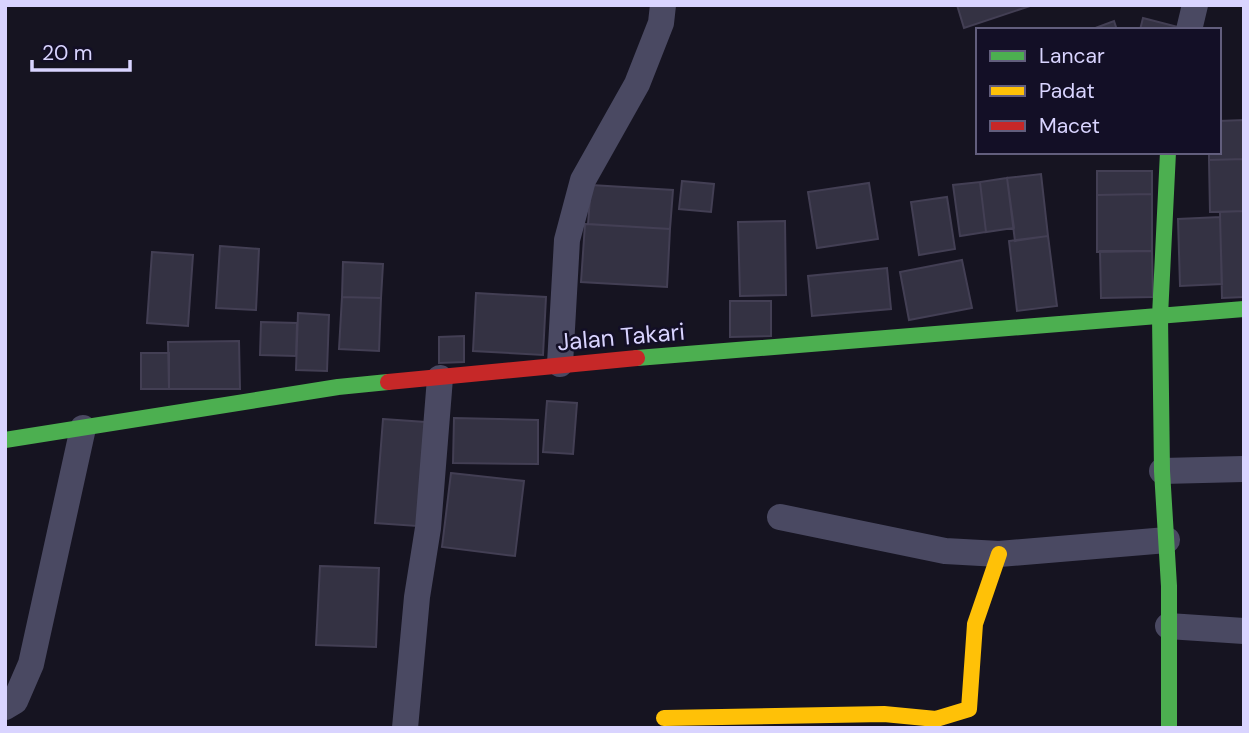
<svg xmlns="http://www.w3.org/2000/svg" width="1249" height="733" font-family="'DM Sans',sans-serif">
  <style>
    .building { fill: #343243; stroke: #433f54; stroke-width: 2 }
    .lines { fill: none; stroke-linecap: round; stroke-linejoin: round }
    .street { stroke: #4a4962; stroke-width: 26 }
    .fast { stroke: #4caf50; stroke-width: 16 }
    .slow { stroke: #ffc107; stroke-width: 16 }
    .jam { stroke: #c62828; stroke-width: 16 }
    .labels { text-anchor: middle; stroke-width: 5; stroke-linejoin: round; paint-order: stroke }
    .street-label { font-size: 24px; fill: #d9d4ff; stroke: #130f26 }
  </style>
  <rect width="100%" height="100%" fill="#161421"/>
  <path class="building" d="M957,5h76l-69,23z
    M1143,18l35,9v3h-38z
    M1114,21l3,9h-27z
    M1244,120v39l-35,1v-8h10v-31z
    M1244,159v52l-34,1 -1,-52z
    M1097,171h55v23l-55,1z
    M1041,174l7,62 -33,5 -8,-63z
    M1007,178l7,50 -28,4 -6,-50z
    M682,181l32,3 -3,28 -32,-3z
    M980,182l6,50 -26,4 -7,-51z
    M869,183l9,56 -61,9 -9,-56z
    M591,185l82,5 -3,39 -82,-5z
    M1152,194v57l-55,1v-57z
    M947,197l8,52 -36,6 -8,-53z
    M1244,211v86l-22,1 -2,-86z
    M1220,217l2,67 -42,2 -2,-67z
    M785,221l1,74 -46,1 -2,-74z
    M585,224l85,5 -3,58 -86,-5z
    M1048,236l9,70 -40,5 -8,-70z
    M220,246l39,3 -3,61 -40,-2z
    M1100,251h52l1,46 -52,1z
    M152,252l41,3 -5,71 -41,-3z
    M962,260l10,48 -63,12 -9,-48z
    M343,262l40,2 -2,34 -39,-1z
    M887,268l4,41 -79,7 -4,-40z
    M476,293l70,4 -3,58 -70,-4z
    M342,297l39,1 -2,53 -40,-2z
    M730,301h41v35l-41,1z
    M298,313l31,2 -2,56 -31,-1z
    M261,322l36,1 -1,33 -36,-1z
    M464,336v26l-25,1v-26z
    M239,341l1,48h-71l-1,-47z
    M141,353h28v36h-28z
    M547,401l30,2 -4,51 -30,-2z
    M454,418l84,2v44l-85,-1z
    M383,419l42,3 -8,104 -42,-3z
    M451,473l73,8 -9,75 -73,-9z
    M320,566l59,2 -3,79 -60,-2z"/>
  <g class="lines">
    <path class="street" d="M1189,30l6,-25
      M560,364l7,-124 16,-60 54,-96 24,-61 2,-18
      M1162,471l82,-2
      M780,517l165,34 54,3 168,-14
      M1168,626l76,5
      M5,707l10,-6 16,-37 52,-236
      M405,728l12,-131 11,-69 12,-150"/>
    <path class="fast" d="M1168,152l-8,164 2,155 7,115v142
      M637,358l607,-49
      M5,440l333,-53 50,-5"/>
    <path class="slow" d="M664,718l220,-4 52,5 33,-10 6,-85 24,-70"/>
    <path class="jam" d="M388,382l249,-24"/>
  </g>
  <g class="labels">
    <g class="street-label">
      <text transform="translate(621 337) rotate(-5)" y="8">Jalan Takari</text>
    </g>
  </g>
  <rect width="1249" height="733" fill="none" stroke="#d9d4ff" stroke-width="14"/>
  <rect x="976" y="28" width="245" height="126" fill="#130f26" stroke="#625e7d" stroke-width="2"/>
  <rect x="990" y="51" width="35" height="10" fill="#4caf50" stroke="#625e7d" stroke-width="2"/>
  <text x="1039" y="63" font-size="21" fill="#d9d4ff">Lancar</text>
  <rect x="990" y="86" width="35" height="10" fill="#ffc107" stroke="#625e7d" stroke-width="2"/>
  <text x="1039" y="98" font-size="21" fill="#d9d4ff">Padat</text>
  <rect x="990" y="121" width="35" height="10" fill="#c62828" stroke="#625e7d" stroke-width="2"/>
  <text x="1039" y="133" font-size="21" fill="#d9d4ff">Macet</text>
  <path d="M32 60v10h98v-10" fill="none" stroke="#d9d4ff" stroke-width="3.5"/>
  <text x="42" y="60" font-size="21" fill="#d9d4ff" stroke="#130f26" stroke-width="5" paint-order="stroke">20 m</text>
</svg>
